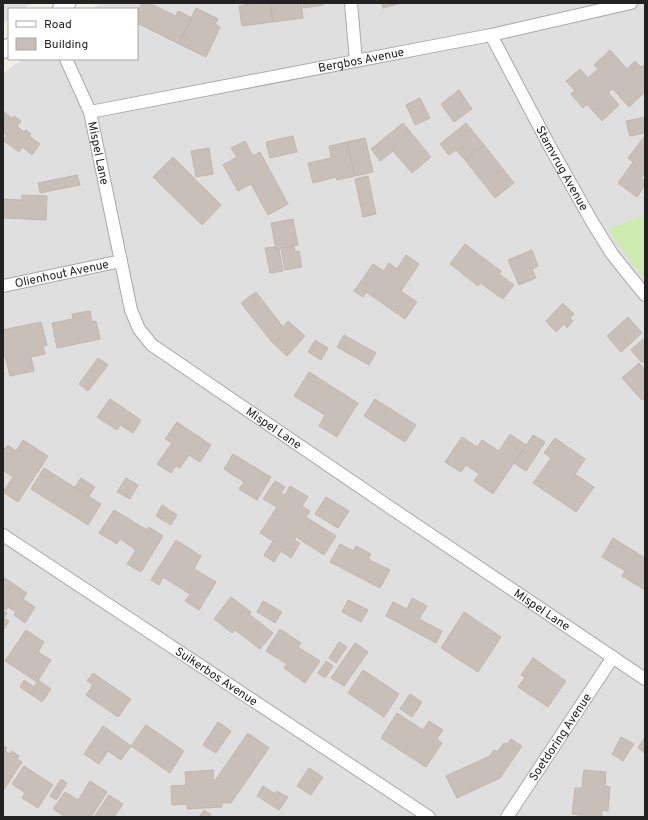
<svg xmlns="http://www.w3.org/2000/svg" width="648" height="820" font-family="Overpass,sans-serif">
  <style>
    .residential { fill: #e0dfdf }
    .grass { fill: #cdebb0 }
    .building { fill: #c7bfb8; stroke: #c4b6ab }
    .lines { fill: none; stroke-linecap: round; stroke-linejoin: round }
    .minor-casing { stroke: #a9a9a9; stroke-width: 14 }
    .tertiary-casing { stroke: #a9a9a9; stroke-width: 17 }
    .minor { stroke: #fff; stroke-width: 12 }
    .tertiary { stroke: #fff; stroke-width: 15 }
    .labels { text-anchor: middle; stroke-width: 3; stroke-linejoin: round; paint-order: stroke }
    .street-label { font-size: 12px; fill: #222; stroke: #fff }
  </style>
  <rect width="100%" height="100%" fill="#f2efe9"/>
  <path class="residential" d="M3,3h29l-8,6h-15v11l-6,4z
    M101,3h544v814h-642v-744l20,-14h114v-50h-45z"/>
  <path class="grass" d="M645,215v66l-37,-52z"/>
  <path class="building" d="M142,3h7l27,13 2,-5 14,7 -13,26 -42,-21v-11z
    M253,3h17l3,19 -31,4 -3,-20z
    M270,3h31l2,15 -30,4z
    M303,3h20v2l-20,3z
    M382,3h20l-19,5z
    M196,8l22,11 -3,5 5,3 -14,30 -27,-13z
    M610,50l17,19 8,-8 6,6 4,-3v28l-16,15 -16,-18 -5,3 11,13 -17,16 -15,-17 -4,4 -12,-14 4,-3 -9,-10 14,-12 8,9 10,-9 -4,-4z
    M459,90l13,19 -18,13 -13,-18z
    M420,98l10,20 -15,7 -9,-20z
    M3,111l10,8 1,-3 7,5 -4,5 7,6 2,-2 5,4 -2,2 11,8 -8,11 -10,-8 -3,5 -16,-12 4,-5 -4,-2z
    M645,117v16l-15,3 -4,-15z
    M403,123l28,34 -19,16 -19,-22 -13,10 -9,-12z
    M466,123l18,22 -19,15 -9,-10 -7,5 -9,-11z
    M293,136l4,16 -27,6 -4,-16z
    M644,137l1,1v35l-4,5 4,3v4l-8,12 -19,-14 15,-21 -5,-4z
    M365,138l8,34 -18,4 -8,-34z
    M245,141l8,15 7,-4 28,52 -20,11 -17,-31 -13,7 -15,-26 14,-8 -6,-9z
    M347,142l8,34 -18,4 -1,-3 -23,6 -5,-20 23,-5 -2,-12z
    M484,145l30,38 -19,15 -30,-38z
    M209,148l4,26 -17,3 -5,-26z
    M173,157l48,48 -19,20 -49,-48z
    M77,175l3,10 -40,8 -2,-10z
    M368,176l8,38 -13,3 -8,-38z
    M22,195l25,1 -1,24 -43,-2v-19l19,1z
    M293,219l5,26 -22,4 -5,-26z
    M465,244l36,27 -2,3 15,11 -11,14 -23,-16 -2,3 -28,-22z
    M294,246l1,6 4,-1 3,16 -17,3 -4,-22z
    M275,247v3l4,-1 4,22 -13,2 -5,-25z
    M532,250l6,16 -6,3 4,9 -17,7 -11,-25z
    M406,255l13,9 -18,27 16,11 -12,17 -39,-27 -3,5 -9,-6 19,-27 11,7 5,-8 8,6z
    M256,292l27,35 5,-6 17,15 -18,20 -16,-15 -30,-38z
    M563,303l11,11 -4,4 3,3 -6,7 -3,-4 -8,8 -10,-11z
    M90,311l2,11 4,-1 4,18 -43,9 -5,-25 21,-4 -1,-5z
    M628,317l14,16 -21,19 -14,-16z
    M41,322l6,23 -4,1 2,8 -14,3 3,14 -24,5 -5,-20 -2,1v-27z
    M344,335l32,18 -7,12 -32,-18z
    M643,339l2,3v18l-3,3 -11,-13z
    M315,340l13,8 -7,12 -13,-8z
    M98,358l10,7 -20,26 -9,-7z
    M639,363l6,7v28l-3,2 -20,-22z
    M309,372l49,31 -21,34 -18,-11 6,-11 -31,-19z
    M110,399l31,21 -8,13 -13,-8 -3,5 -20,-13z
    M375,399l41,26 -11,17 -41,-26z
    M177,422l34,23 -11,17 -11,-7 -9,13 -4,-2 -5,7 -14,-9 15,-21 -7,-4z
    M510,434l16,11 -33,49 -19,-13 5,-7 -13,-9 -5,7 -16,-10 17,-25 15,10 5,-7 17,11z
    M533,435l12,7 -19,29 -12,-8z
    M555,438l30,21 -10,15 19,13 -18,25 -43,-29 18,-25 -7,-5z
    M23,440l25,16 -30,46 -15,-10 10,-15 -10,-7v-23l2,2 3,-4 8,6z
    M233,454l38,23 -14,23 -18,-11 5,-7 -20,-13z
    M44,468l57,36 -13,21 -57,-36z
    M81,478l14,9 -6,9 -14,-9z
    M126,478l12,7 -8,14 -13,-7z
    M275,481l10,6 -4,6 4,2 5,-9 18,11 -6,9 8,5 -4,6 30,19 -12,19 -28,-18 -2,3 6,3 -9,15 -10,-7 -7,11 -10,-7 9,-14 -13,-8 17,-26 -14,-8z
    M326,497l23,14 -11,17 -23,-14z
    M162,505l15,10 -6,10 -15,-9z
    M114,510l33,20 2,-3 14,9 -22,36 -14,-8 9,-14 -16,-11 -3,5 -18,-11z
    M613,538l32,20v32l-23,-14 3,-5 -23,-14z
    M176,540l25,16 -7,13 22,13 -17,28 -14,-9 5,-7 -27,-17 -4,8 -8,-5z
    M340,544l13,7 3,-5 15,8 -3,5 22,11 -10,18 -50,-26z
    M3,577l24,16 -4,6 12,8 -10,16 -11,-8 2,-3 -8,-5 -2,3 -3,-2z
    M231,597l20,15 -2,2 24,19 -13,16 -25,-19 -3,3 -18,-14z
    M412,598l15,8 -8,13 23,12 -6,12 -50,-27 7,-14 14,7z
    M348,600l20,10 -7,12 -19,-10z
    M263,601l19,11 -7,11 -18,-11z
    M3,610l4,3 -3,5 5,3 -6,10z
    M464,612l37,25 -23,35 -37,-24z
    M280,629l21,14 -3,4 22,14 -15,22 -21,-15 3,-4 -21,-13z
    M26,630l18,12 -6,10 13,8 -14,22 -32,-21z
    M339,642l8,5 -11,16 -7,-5z
    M355,643l13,9 -24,34 -13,-8z
    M533,658l33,23 -18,26 -30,-20 7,-10 -4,-2z
    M326,661l7,5 -8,12 -7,-5z
    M363,670l36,24 -15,23 -36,-24z
    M93,673l38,26 -13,18 -32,-22 7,-10 -6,-4z
    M24,680l10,7 4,-7 13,9 -9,13 -22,-15z
    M410,694l12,8 -10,15 -12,-8z
    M397,713l26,17 6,-9 14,9 -6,9 5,4 -16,24 -45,-29z
    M218,722l13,9 -15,22 -13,-8z
    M146,725l38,26 -14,22 -39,-27z
    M103,726l28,20 -10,14 -13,-9 -9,13 -15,-10z
    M248,733l21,15 -38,55h-9v4l-35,2v-5l-15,1 -1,-19 15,-1 -1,-13 28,-2 1,12z
    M621,737l13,7 -11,17 -11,-7z
    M645,737v16l-7,-5z
    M511,739l11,7 -22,32 -43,20 -11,-22 44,-20 4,-6 3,2 7,-9 3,1z
    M3,745l4,3 -2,3 5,3 2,-3 7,5 -2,3 5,3 -19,29z
    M24,766l29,19 -15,23 -16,-10 3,-5 -13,-9z
    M309,768l14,9 -12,18 -14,-9z
    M584,770l22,2 -1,14 5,1 -2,24 -6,-1v7h-23v-2l-7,-1 3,-26h7z
    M61,779l6,4 -11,17 -6,-4z
    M90,781l17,11 -16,25h-26l-12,-8 12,-17 13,8z
    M263,786l12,8 2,-3 11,6 -9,13 -22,-14z
    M109,795l14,9 -9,13h-20z
    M204,810l7,5 -2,2h-10z"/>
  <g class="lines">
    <g class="minor-casing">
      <g id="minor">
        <path d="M351,3l5,58"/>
        <path id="s1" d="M491,35l58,110 42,75 21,34 33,41"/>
        <path id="s2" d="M66,59l24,53 41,198 8,19 13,16 236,161 257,173"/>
        <path id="s3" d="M90,112l401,-77 140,-32"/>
        <path id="s4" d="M3,286l118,-25"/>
        <path id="s5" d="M3,535l426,282"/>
        <path id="s6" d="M507,817l106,-160"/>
      </g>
    </g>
    <g class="tertiary-casing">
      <path id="tertiary" d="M60,9l8,-6
        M3,51l6,-5"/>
    </g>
    <use href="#minor" class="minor"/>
    <use href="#tertiary" class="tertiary"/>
  </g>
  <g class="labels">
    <g class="street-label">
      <text dy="4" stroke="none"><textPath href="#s3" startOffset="276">Bergbos Avenue</textPath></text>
      <text dy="4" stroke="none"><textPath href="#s2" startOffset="100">Mispel Lane</textPath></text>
      <text dy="4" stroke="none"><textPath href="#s1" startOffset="151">Stamvrug Avenue</textPath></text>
      <text dy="4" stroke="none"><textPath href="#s4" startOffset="60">Olienhout Avenue</textPath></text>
      <text dy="4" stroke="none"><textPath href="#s2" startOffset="449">Mispel Lane</textPath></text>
      <text dy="4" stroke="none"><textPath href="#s2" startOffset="773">Mispel Lane</textPath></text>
      <text dy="4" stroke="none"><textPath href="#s5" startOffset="256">Suikerbos Avenue</textPath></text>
      <text dy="4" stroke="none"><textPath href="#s6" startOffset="96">Soetdoring Avenue</textPath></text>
    </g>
  </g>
  <rect width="648" height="820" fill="none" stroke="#222222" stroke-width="8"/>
  <rect x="8" y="8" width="130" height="52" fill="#ffffff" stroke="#a7a7a7"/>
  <rect x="16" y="21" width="20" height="6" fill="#ffffff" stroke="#a7a7a7"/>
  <text x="44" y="28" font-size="12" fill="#222222">Road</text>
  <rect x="16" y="38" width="20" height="12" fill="#c7bfb8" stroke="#a7a7a7"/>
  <text x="44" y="48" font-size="12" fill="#222222">Building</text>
</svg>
